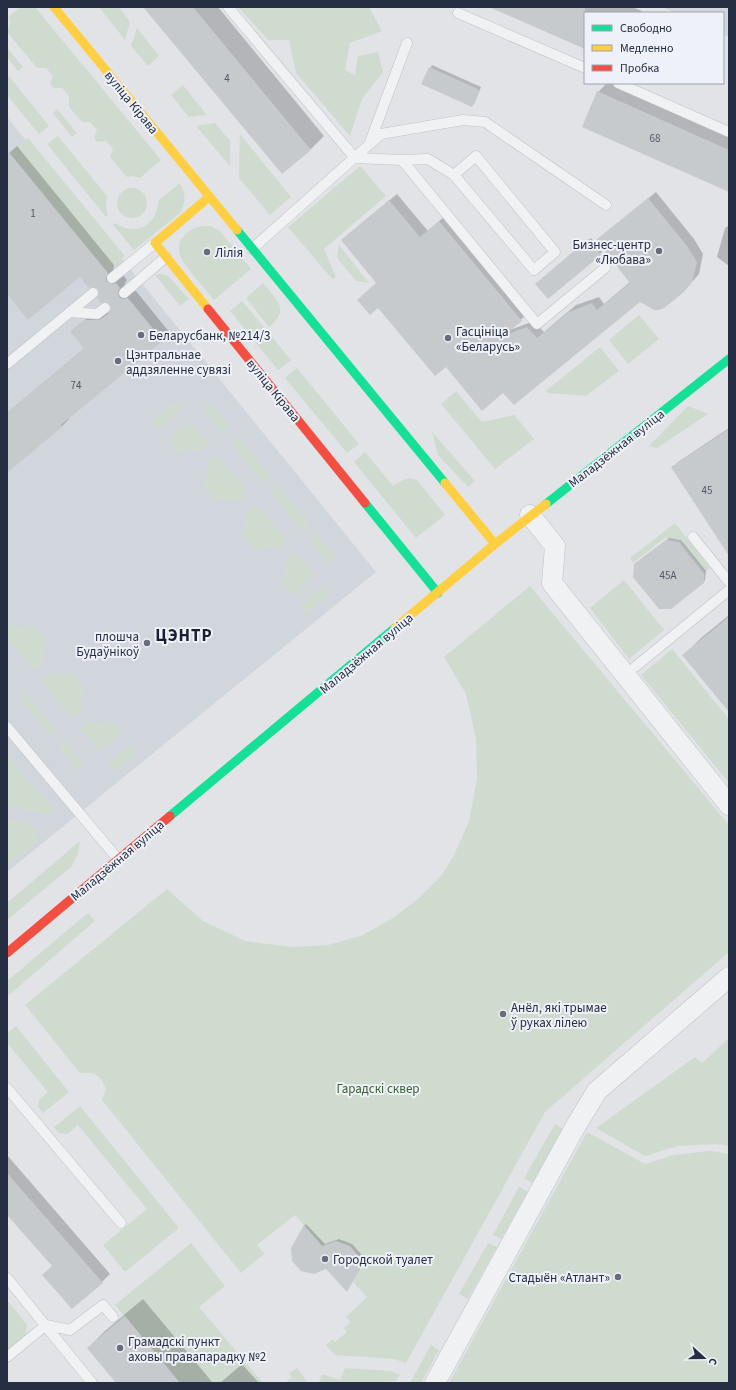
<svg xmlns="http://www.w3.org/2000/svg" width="736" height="1390" font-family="'Source Sans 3',sans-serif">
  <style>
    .built { fill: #d1d6dd }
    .green { fill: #d0dbd0 }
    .shadow { fill: #0003 }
    .building { fill: #c7cacd }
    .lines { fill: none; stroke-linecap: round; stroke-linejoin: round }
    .lane-casing { stroke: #bfc1c4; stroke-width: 11 }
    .street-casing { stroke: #bfc1c4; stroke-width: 21 }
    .lane { stroke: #f0f1f3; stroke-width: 10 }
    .street { stroke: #f0f1f3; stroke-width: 20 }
    .fast { stroke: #16e098; stroke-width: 9 }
    .slow { stroke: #ffcf43; stroke-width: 9 }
    .jam { stroke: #f24e42; stroke-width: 9 }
    .poi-dot { fill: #676d7b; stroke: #eef1f7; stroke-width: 1.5 }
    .labels { text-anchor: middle; stroke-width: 4; stroke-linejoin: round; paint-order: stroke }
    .number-label { font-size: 11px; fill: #4f5666 }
    .street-label { font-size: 13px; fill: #252e42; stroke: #eef1f7 }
    .poi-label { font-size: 13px; fill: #252e42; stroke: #eef1f7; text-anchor: start }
    .park-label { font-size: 13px; fill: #375f31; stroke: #eef1f7 }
    .district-label { font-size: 17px; font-weight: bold; letter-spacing: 1px; fill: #181f32; stroke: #eef1f7 }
  </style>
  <rect width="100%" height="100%" fill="#e1e3e6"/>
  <path class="built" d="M662,7h67v30l-6,-3v-21h-47z
    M7,117l369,455 -369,300z"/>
  <path class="green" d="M21,7h14l126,153 -21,18 -8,-2 -5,1 -17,-20 3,-8 -7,-8 -9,1 -3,-4 3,-8 -7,-8h-8l-13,-15v-11l-7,-8h-8l-4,-4 3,-8 -7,-8h-9l-30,-36 3,-9 -1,-7z
    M99,7h20l11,15 -5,18z
    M238,7h131l13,24 -32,12 -5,27 10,5 3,-19 20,-4 5,20 -21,27 -12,37 -54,-63 -7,-33h-21z
    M137,28l22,28 -11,10 -17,-20z
    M7,48l16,19 -5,4 -11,-14z
    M9,76l40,50 -10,8 -32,-39v-18z
    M183,85l24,30 -18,2 -18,-22z
    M57,109l20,24 -5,4 -19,-24z
    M215,123l15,18v25l-34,-40z
    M240,134l51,63 -21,18 -31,-37z
    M58,136l49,60c-1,7 -2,12 1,19l-2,2 -59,-73z
    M28,138l97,118 -19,16 -97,-119z
    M360,166l26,30 -62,53 12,28 -4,2 -44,-52z
    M180,183c6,12 6,17 0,30l-46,37 -21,-25 2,-2c21,14 42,3 43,-22z
    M117 203a15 15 0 1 1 30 0a15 15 0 1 1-30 0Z
    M201,226h10l9,5 31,38 -37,31c-9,-12 -29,-32 -34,-45 -5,-15 8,-26 21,-29z
    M339,245l30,38 -13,-2 -19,-23z
    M160,274l7,1 22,24 -9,7 -25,-31z
    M263,283c13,17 28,26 6,44l-23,-29z
    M242,301l49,59 -13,10 -48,-59z
    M639,315l20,24 -31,25 -19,-24z
    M600,347l19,24 -33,25 -38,-3 -2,-2z
    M297,368l62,76 -12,9 -62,-75z
    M456,391l26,31 32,-7 20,24 -39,30 -54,-65z
    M174,402l7,9 -23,19 -7,-9z
    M211,404l19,23 -7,7 -20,-24z
    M688,406l20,8 -51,34 -8,-2z
    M189,422l20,23 -9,7c-9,-3 -15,-3 -23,1l-10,-13z
    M432,432l43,49 -7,6 -30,-32z
    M239,437l30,38 -7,7 -31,-38z
    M365,452l28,34 10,-6 7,-2 7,2 28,35 -29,23 -62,-76z
    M217,455l31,39 -11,8c-8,-3 -13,-3 -21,0l-14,-18c6,-7 7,-12 6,-21z
    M278,486l31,38 -8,6 -30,-37z
    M256,504l31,38 -9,8c-9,-3 -14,-3 -22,1l-15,-18c5,-7 6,-12 5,-20z
    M675,523l35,45 -5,4 -25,-32 -15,-2 -32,25 -3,-5z
    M317,534l19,24 -7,6 -19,-23z
    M295,552l19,24 -22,19 -11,-14c5,-7 6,-12 5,-21z
    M624,580l40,50 -35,29 -39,-51z
    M530,586l199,239v127l-184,160 -139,251 -12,-4 -59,-4 -9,-10 6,-5 3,2 12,-10 -3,-4 7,-6 -5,-5 21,-20 -14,-15 6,-12v-13l-9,-11 -14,-5 -14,5 -27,-31 -38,30 7,9 -23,19 -139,-173 4,-11c-6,-14 -10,-17 -26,-16l-55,-68 142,-116 36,32 42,20 47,6 36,-2 33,-9 32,-18 26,-20 23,-23 12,-20 15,-34 8,-42 -1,-40 -10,-45 -22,-37z
    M323,587l7,8 -23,19 -7,-9z
    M11,624c8,4 13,4 22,0l14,18c-4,7 -5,12 -4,20l-10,8 -26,-31v-12z
    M672,649l57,70v64l-88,-108z
    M52,672c7,3 12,3 20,0l14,18c-5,7 -7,13 -4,21l-10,8 -31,-38z
    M26,693l31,39 -6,5 -31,-38z
    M90,721c8,3 13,3 21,0l11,12 -23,19 -18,-23z
    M66,742l18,22 -7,6 -18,-23z
    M131,744l6,9 -22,18 -7,-8z
    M7,756l48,55 -5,4 -43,-9z
    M7,820l29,6 1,15 -30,24z
    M80,841l-2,13 -6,12 -65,54v-17z
    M88,913l7,8 -86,74 -2,-3v-11z
    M16,1026l53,66 -26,21 -5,-6 1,-7 9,-8 -41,-49v-10z
    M729,1038v108l-12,-2 -40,2 -32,10 -49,-28 99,-71 7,6z
    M80,1106l99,122 -54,44 -22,-27 44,-36 -69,-84 -11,9 -8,-1 -5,-6z
    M555,1124l8,5 -31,54 -8,-5z
    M587,1132l58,32 28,-9 37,-4 19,3v229h-280z
    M519,1187l9,5 -27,47 -8,-4z
    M191,1243l34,43 -26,21 64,76h-83l-65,-78z
    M488,1243l9,4 -29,52 -9,-5z
    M7,1300l20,25 -1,10 -19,16z
    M431,1345l8,5 -18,33h-11z
    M297,1368l11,15h-23l7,-6 -3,-3z
    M345,1368l46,3 9,4 -4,6 -31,2h-45l-1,-1 3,-8 18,6z"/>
  <path class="shadow" d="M144,7h74l106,129 -13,13 -29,24z
    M491,7h141l10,4 -1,2h-56v35z
    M432,65l49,22 -7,17 -3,2 -49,-23z
    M607,83h16l106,47v61l-131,-99z
    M17,146l97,119 -1,6 2,4 6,2 3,-1 3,4 -2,3 1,6 4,3 6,-1 34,42 -102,85 1,1 -7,7 -55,45v-58l78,-65 -14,-16 22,-19h12l4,-1 3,-2v-3l-11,-15 -3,-4 -17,-12 -74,16v-137z
    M656,192l38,47 9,15 -4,20 -15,17 -44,9 -136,91 -127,-108 -28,-49 48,-40 31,37 18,-16 82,98 -18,17 24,-9 10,11 32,-27 23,-8 5,7 26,-22 -26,-48z
    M729,225v41l-12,-9 8,-29z
    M591,238l11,14 -2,2 -61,28z
    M729,428v126l-57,-86 6,-6z
    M669,538l12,2 25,31 -1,9 -2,3 -65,-21z
    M729,615v96l-45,-56 17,-17z
    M7,1155l103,119 -8,8 -95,-69z
    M306,1224l19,20 14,-5 13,5 9,10v13l-14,24 -43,-65z
    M143,1299l70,84h-96l-29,-35 18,-18z
    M242,1364l17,19h-39z"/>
  <path class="building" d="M143,7h50l118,143 -29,24z
    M489,7h96v42z
    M429,67l51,23 -8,17 -51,-23z
    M597,91l132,59v42l-147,-65z
    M7,150l101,123 -2,6 1,3 6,2 3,-1 4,5 -2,3 1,6 3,2 6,-1 35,43 -102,84 1,2 -55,46v-60l77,-64 -14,-18 15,-11h12l4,-1 8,-6 2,-5 -3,-6 -7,1 -4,-5 2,-6 -1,-3 -6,-2 -3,1 -9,-11 -52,43 -21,-26z
    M648,198l39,48 10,16 -5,20 -8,10 -20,16 -5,2h-5l-14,-8 -126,103 -11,-12 -21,18 -36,-44 -11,9 -57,-68 -8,7 -13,-15 19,-17 -35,-43 48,-40 31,37 19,-16 83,100 -17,14 22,-8 10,11 32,-26 23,-9 5,7 33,-27 -34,-43z
    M588,239l13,16 -53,44 -13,-15z
    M729,429v127l-58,-89z
    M666,540l13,2 25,32v9l-33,26h-12l-26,-32 1,-13z
    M729,617v95l-47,-57z
    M7,1173l96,110 -31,26 -30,-34 10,-9 -45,-51z
    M304,1225l18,21 14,-5 14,5 9,11v13l-12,22 -21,-23 -12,5 -13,-3 -9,-10 -1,-13z
    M125,1316l55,67h-64l-29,-35z"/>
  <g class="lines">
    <g class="lane-casing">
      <path id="lane" d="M228,7l127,151 47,2 135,164 68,-56
        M458,13l127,55
        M618,83l111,49
        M370,142l37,-99
        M402,160l26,-1 26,16 80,95 21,-18 -79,-96 -22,19
        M252,249l129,-115 82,-14 22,2 121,83
        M112,278l43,-35
        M124,293l42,-36
        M70,312l27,2 8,-6
        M7,364l86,-71
        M693,537l36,45
        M635,667l94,-77
        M7,727l111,132
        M7,1088l114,135
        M7,1278l85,105
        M7,1357l39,-32 24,5 33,-25 10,12"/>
    </g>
    <g class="street-casing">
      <path id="street" d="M530,515l25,31 -3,37 177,222
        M435,1383l139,-254 23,-38 132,-114"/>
    </g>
    <use href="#lane" class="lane"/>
    <use href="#street" class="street"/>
    <path class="fast" d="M237,230l208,253
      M365,503l73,90
      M546,504l183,-145
      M170,816l225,-188"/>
    <path class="slow" d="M54,7l183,223
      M208,309l-53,-66 54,-46
      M445,483l50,61
      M395,628l100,-84 51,-40"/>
    <path class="jam" d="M208,309l157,194
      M7,953l163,-137"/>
  </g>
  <g class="poi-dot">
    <circle cx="659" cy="251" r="4"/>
    <circle cx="207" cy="252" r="4"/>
    <circle cx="141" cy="335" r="4"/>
    <circle cx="448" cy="338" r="4"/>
    <circle cx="118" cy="361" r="4"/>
    <circle cx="147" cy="643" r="4"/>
    <circle cx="503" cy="1014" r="4"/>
    <circle cx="325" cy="1259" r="4"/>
    <circle cx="618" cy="1277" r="4"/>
    <circle cx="120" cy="1348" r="4"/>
  </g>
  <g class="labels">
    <g class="number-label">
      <text x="227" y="82">4</text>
      <text x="655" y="142">68</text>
      <text x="33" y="217">1</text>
      <text x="76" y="389">74</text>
      <text x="707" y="494">45</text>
      <text x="668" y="579">45А</text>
    </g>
    <g class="street-label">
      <text transform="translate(132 102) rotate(51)" y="5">вуліца Кірава</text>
      <text transform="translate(274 390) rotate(51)" y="5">вуліца Кірава</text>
      <text transform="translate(616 448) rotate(-38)" y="5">Маладзёжная вуліца</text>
      <text transform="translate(366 653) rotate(-40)" y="5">Маладзёжная вуліца</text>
      <text transform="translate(117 860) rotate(-40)" y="5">Маладзёжная вуліца</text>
    </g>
    <g class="poi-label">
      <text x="651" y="249" text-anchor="end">Бизнес-центр<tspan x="651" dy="15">«Любава»</tspan></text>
      <text x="215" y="257">Лілія</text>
      <text x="456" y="336">Гасцініца<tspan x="456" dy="15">«Беларусь»</tspan></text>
      <text x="149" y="340">Беларусбанк, №214/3</text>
      <text x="126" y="359">Цэнтральнае<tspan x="126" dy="15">аддзяленне сувязі</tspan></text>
      <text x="139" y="641" text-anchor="end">плошча<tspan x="139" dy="15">Будаўнікоў</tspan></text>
      <text x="511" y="1012">Анёл, які трымае<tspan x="511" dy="15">ў руках лілею</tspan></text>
      <text x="333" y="1264">Городской туалет</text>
      <text x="610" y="1282" text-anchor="end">Стадыён «Атлант»</text>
      <text x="128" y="1346">Грамадскі пункт<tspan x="128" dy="15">аховы правапарадку №2</tspan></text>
    </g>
    <g class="park-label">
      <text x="378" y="1093">Гарадскі сквер</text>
    </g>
    <g class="district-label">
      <text x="184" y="641">ЦЭНТР</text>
    </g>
  </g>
  <rect width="736" height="1390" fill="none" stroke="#252e42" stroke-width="16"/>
  <rect x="584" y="12" width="140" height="72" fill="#eef1f7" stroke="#9ea3af"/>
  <rect x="592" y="25" width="20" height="6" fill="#16e098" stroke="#9ea3af"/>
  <text x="620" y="32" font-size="12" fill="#252e42">Свободно</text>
  <rect x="592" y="45" width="20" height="6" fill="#ffcf43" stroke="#9ea3af"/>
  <text x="620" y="52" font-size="12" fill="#252e42">Медленно</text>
  <rect x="592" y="65" width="20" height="6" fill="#f24e42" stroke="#9ea3af"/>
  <text x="620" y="72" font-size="12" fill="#252e42">Пробка</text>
  <g transform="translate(704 1358) rotate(111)" stroke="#eef1f7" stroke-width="3" paint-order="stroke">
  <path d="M0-3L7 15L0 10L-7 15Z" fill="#252e42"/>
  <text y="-6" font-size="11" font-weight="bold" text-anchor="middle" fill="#252e42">С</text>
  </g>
</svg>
